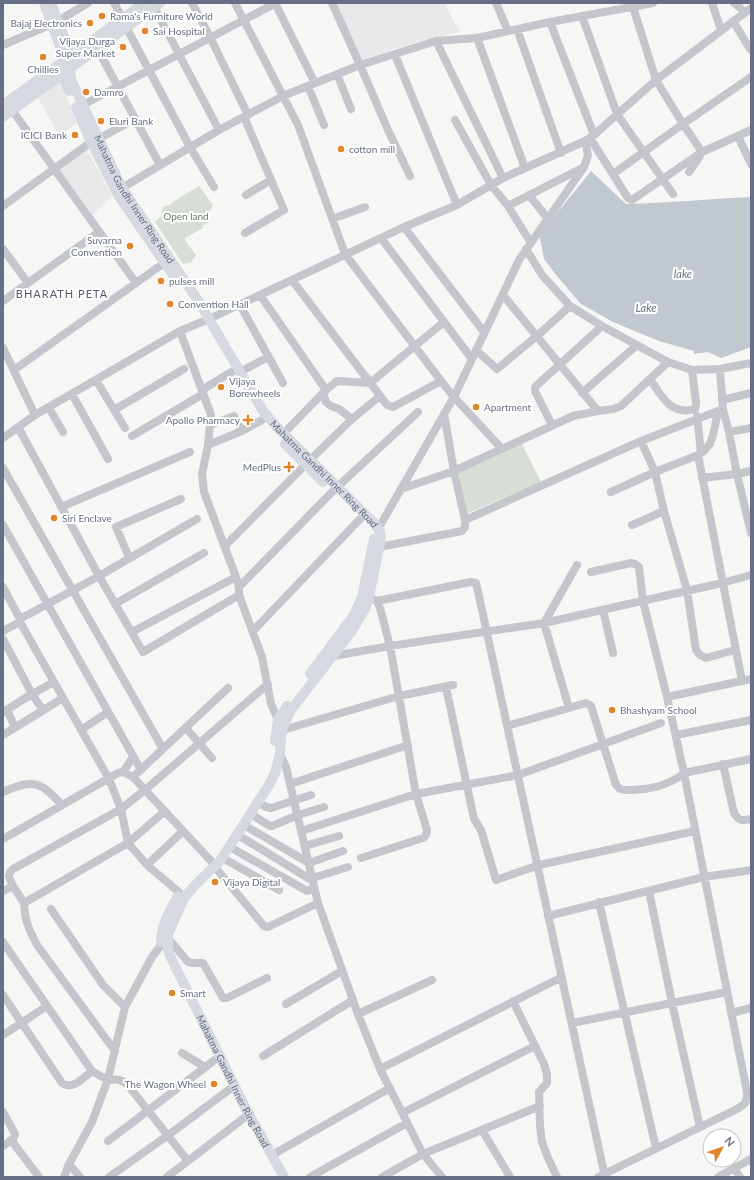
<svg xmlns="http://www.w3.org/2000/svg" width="754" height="1180" font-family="Lato,sans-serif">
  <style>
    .built { fill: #e7e8e7 }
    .green { fill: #d6ded5 }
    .water { fill: #c2c8d0 }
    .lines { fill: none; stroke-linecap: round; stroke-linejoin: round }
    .minor { stroke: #c4c6cb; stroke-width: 8 }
    .major { stroke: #d6d9df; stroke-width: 10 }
    .poi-dot { fill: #e1852a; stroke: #fff; stroke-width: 1.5 }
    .labels { text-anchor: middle; stroke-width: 4; stroke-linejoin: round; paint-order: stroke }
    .poi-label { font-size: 10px; fill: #666f85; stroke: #fff; text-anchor: start }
    .street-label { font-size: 10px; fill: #666f85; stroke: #fff }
    .park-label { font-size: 10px; fill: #657c66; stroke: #fff }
    .water-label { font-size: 11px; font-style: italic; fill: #677688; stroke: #fff }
    .neighbourhood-label { font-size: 11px; letter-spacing: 1px; fill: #545a6a; stroke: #fff }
  </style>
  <rect width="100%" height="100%" fill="#f6f7f4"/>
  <path class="built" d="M334,3h110l16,29 -48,11 -51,17z
    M60,80l17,43 -18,12 -22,-39z
    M87,150l25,46 -19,19 -35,-47z"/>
  <path class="green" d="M199,186l14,19 -6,12 4,4 -9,5 1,2 -18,10 1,4 10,13 -5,7 -8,2 -28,-42 6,-6 2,-9 7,-2 4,-4z
    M522,444l19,38 -75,32 -7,-41z"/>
  <path class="water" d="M591,171l35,33c42,-1 83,-5 125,-7v150l-30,11 -13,-6 -14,2v-3l-35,-10 -46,-19 -32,-18 -24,-28 -13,-17 -4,-21v-4z"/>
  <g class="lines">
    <path class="minor" d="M114,3l9,16
      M192,3l18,34 38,78
      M235,3l63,122 47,129 96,127 13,16 48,52
      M275,3l40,80
      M332,3l28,62 28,65 22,46
      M496,3l12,28
      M712,3l9,27
      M734,3l11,9
      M154,7l65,123
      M633,7l23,73 27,44 68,-47
      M582,16l35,98 56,80
      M58,21l30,-18
      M733,21l17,28
      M550,22l44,113
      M126,27l64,120 24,40
      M517,29l44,124
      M477,38l48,130
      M436,41l67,137
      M3,45l49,-21
      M97,48l63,117
      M395,55l62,150
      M337,74l14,35
      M308,86l16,39
      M83,105l193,-102
      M12,110l124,173
      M244,117l40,93 -39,23
      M455,120l36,65 17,21 23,37
      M738,136l13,28
      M590,138l38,60 4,2 70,-48 49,-22
      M98,139l37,-20
      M689,172l11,-16
      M613,174l70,-50 19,28
      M122,188l97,-58 64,-34 77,-31 76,-24 41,-3 73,-16 103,-19
      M246,195l25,-15
      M529,195l19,24
      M3,206l88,-64
      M508,206l74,-38
      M332,219l33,-12
      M404,227l80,105
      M381,238l91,121
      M3,249l25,34
      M526,249l16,26 28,31 32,20 66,36 24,8 28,-1 31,-6
      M292,280l95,125 6,2 48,-26
      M260,295l66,95
      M503,295l95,116 15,-2 8,-3 47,-44
      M3,301l96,-69
      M240,305l43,78
      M209,319l195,-92 53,-22 46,-27 82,-37 9,-6 62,-55 95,-72
      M180,331l31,84 -3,30 -6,29 2,18 32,85 3,10v8l23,62 9,47 7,16
      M3,348l32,67
      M476,350l21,19 40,-33 33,-30
      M720,369l3,40
      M14,370l150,-107
      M240,372l28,-15
      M650,379c12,17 20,37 45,30l1,-6 -4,-33
      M96,380l29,48
      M202,390l31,-19
      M323,393l3,9 5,4 8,3 13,10
      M582,393l55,-48
      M72,394l36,65
      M722,400l29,-7
      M49,408l14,24
      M114,410l70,-41
      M444,414l10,57 11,49 176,-79 82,-32 6,23 22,-4
      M697,416l4,37
      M210,425l24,-9 8,15
      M552,425l-17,-34v-4l67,-61
      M18,427l81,149 44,76 96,-57
      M729,432l8,42 14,-3
      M283,434l43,-44 11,-9 33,2 74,-61
      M132,436l71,-42
      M3,438l32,-23 145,-84 24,-10
      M641,441l14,31 9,39 23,79 9,60 4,5 6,3 29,-8
      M208,445l34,-14 20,-11
      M698,455l44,226
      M310,460l42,-41 28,-23
      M3,468l160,281
      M702,478l35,-4 14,59
      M401,489l53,-18 119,-55 25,-5
      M611,492l44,-20 43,-17 6,-4 6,-7 3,-9 5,-23
      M61,507l129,-55
      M3,525l138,245
      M632,525l32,-14
      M378,529l76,-132 65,-137 65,-93 4,-12 -3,-14
      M225,546l80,-81
      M379,547l83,-16 3,-4v-7
      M129,557l-13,-30 65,-28
      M591,572l40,-9 4,1 4,3 4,34 24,96 17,76 67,-14
      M3,587l17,32v3l89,157 12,30 7,34 19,22 33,28
      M239,587l94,-96 85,-79
      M377,601l94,-19 5,1 1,4 128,590
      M115,604l89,-51
      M603,610l10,43
      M20,619l79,-43 98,-57
      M3,631l17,-9
      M253,631l107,-112
      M132,632l104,-55
      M3,639l29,55 11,16
      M333,656l57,-10 154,-23 178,-40 29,-8
      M446,687l28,132 7,11 15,50 43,-15 156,-34
      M667,697l84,-18
      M569,708l-25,-85 33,-58
      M7,710l8,17
      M3,712l29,-18 22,-12
      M507,726l79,-23 5,3 25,79 4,4c11,3 37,-1 47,-6 6,-2 12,-6 17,-10l63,319c1,11 -3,13 -12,18l-137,67
      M186,728l26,30
      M81,730l27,-18
      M283,730l116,-34 54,-11
      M3,735l60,-37
      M676,735l75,-15
      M280,754l6,13 32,136 40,111 22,55 43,85 19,23
      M723,764l11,49c5,8 8,8 17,6
      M123,772l10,-15
      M290,784l118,-39
      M3,792c31,-14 38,-10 59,13
      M258,802l8,5 5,1 40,-13
      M165,811l-37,32 -104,60 -11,-17 -4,-9 1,-5 3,-3 108,-60 24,-19 123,-106
      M251,814l19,12h2l26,-11 26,-8
      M244,825l65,38 34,-12
      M301,831l115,-37 102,-19 143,-52
      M238,835l75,46
      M3,839l115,-66 5,-1 10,5
      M305,846l34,-10
      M230,847l77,44 7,-3
      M223,858l56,32
      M361,858l62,-20 3,-3 1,-5 -11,-36 -26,-148 -10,-38 -3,-7 -4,-2
      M211,861l-78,-84 95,-89
      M147,865l36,-34
      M215,867l49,59 4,1 50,-24
      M313,878l35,-11
      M3,891l10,-5
      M649,891l23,112 28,124
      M599,902l57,246
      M24,903c1,19 5,26 13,42l78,106
      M51,909l52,76 22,22
      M548,916l156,-39 47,-7
      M168,938l20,24 5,1h10l20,35h4l40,-20
      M3,942l89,129c5,3 11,7 16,8 8,2 10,-2 19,5l61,77
      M3,995l59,88c10,8 22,-6 30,-12
      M513,1001l31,63 3,10v9l-8,9 1,34 2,16 6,16 9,19
      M286,1004l56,-33
      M731,1013l20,-5
      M358,1014l74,-34
      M572,1023l155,-31
      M3,1035l44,-29
      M182,1053l23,14
      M263,1056l90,-56
      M380,1069l182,-92
      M3,1112l12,22 -2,5 -10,7
      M402,1113l133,-67
      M482,1130l28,47
      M11,1140l28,37
      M108,1141l108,-82
      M272,1155l118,-67
      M69,1164l11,13
      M734,1168l6,9
      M64,1177l5,-13 23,-42 16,-43 17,-72 27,-50 9,-12 6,-4
      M109,1177l58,-41 63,-47
      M167,1177l77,-59
      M310,1177l97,-54
      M382,1177l41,-23 117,-48
      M718,1177l33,-18"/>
    <g class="major">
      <path d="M44,3l21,57"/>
      <path id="s1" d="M51,3l20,52 -1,13 1,12 51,108 77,114 64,109 13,15 98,97 6,9 1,6 -12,59 -4,12 -13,22 -61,79 -7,15 -3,11 -1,18 -5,19 -6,12 -49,76 -25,24 -11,13 -16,36v16l3,8 75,151 38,68"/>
      <path d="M62,74l7,17"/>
      <path d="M3,105l141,-102"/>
      <path d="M76,107l15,35 27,53 59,86"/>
      <path d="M3,117l157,-114"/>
      <path d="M285,444l38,38"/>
      <path d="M310,674l44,-59 8,-18 12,-58"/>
      <path d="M275,741l3,-21 9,-14"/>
      <path d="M161,942c0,-16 9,-32 17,-46"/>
    </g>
  </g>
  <g class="poi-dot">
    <circle cx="102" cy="16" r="4"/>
    <circle cx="90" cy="23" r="4"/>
    <circle cx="145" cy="31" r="4"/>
    <circle cx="123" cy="47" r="4"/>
    <circle cx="43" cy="57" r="4"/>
    <circle cx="86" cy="92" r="4"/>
    <circle cx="101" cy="121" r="4"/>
    <circle cx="75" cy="135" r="4"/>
    <circle cx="341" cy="149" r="4"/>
    <circle cx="130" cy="246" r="4"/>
    <circle cx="161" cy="281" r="4"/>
    <circle cx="170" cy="304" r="4"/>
    <circle cx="221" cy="387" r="4"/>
    <circle cx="476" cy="407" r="4"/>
    <path d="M246 414h4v4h4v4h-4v4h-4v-4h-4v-4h4z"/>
    <path d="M287 461h4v4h4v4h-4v4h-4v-4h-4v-4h4z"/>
    <circle cx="54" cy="518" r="4"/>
    <circle cx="612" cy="710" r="4"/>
    <circle cx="215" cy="882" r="4"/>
    <circle cx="172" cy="993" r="4"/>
    <circle cx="214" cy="1084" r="4"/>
  </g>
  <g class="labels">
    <g class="poi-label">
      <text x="110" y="20">Rama's Furniture World</text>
      <text x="82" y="27" text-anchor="end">Bajaj Electronics</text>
      <text x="153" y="35">Sai Hospital</text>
      <text x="115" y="45" text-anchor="end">Vijaya Durga<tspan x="115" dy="12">Super Market</tspan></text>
      <text x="43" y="73" text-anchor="middle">Chillies</text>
      <text x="94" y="96">Damro</text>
      <text x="109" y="125">Eluri Bank</text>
      <text x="67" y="139" text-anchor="end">ICICI Bank</text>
      <text x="349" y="153">cotton mill</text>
      <text x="122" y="244" text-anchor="end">Suvarna<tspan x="122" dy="12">Convention</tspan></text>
      <text x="169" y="285">pulses mill</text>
      <text x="178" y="308">Convention Hall</text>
      <text x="229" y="385">Vijaya<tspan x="229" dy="12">Borewheels</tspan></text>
      <text x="484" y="411">Apartment</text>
      <text x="240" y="424" text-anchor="end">Apollo Pharmacy</text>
      <text x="281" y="471" text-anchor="end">MedPlus</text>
      <text x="62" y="522">Siri Enclave</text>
      <text x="620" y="714">Bhashyam School</text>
      <text x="223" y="886">Vijaya Digital</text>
      <text x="180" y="997">Smart</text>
      <text x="206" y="1088" text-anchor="end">The Wagon Wheel</text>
    </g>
    <g class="street-label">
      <text dy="4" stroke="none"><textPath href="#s1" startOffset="216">Mahatma Gandhi Inner Ring Road</textPath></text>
      <text dy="4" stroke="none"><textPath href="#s1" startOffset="552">Mahatma Gandhi Inner Ring Road</textPath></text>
      <text dy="4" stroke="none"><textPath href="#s1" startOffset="1260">Mahatma Gandhi Inner Ring Road</textPath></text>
    </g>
    <g class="park-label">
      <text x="186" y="220">Open land</text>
    </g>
    <g class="water-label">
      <text x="683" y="278">lake</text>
      <text x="646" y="312">Lake</text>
    </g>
    <g class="neighbourhood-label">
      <text x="62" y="298">BHARATH PETA</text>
    </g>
  </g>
  <rect width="754" height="1180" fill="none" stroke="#666f85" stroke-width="8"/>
  <g transform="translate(722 1148) rotate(50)"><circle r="19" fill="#ffffff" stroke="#c2c5ce"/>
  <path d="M0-3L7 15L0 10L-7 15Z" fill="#e1852a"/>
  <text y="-6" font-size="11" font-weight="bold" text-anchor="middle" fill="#666f85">N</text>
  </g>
</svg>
